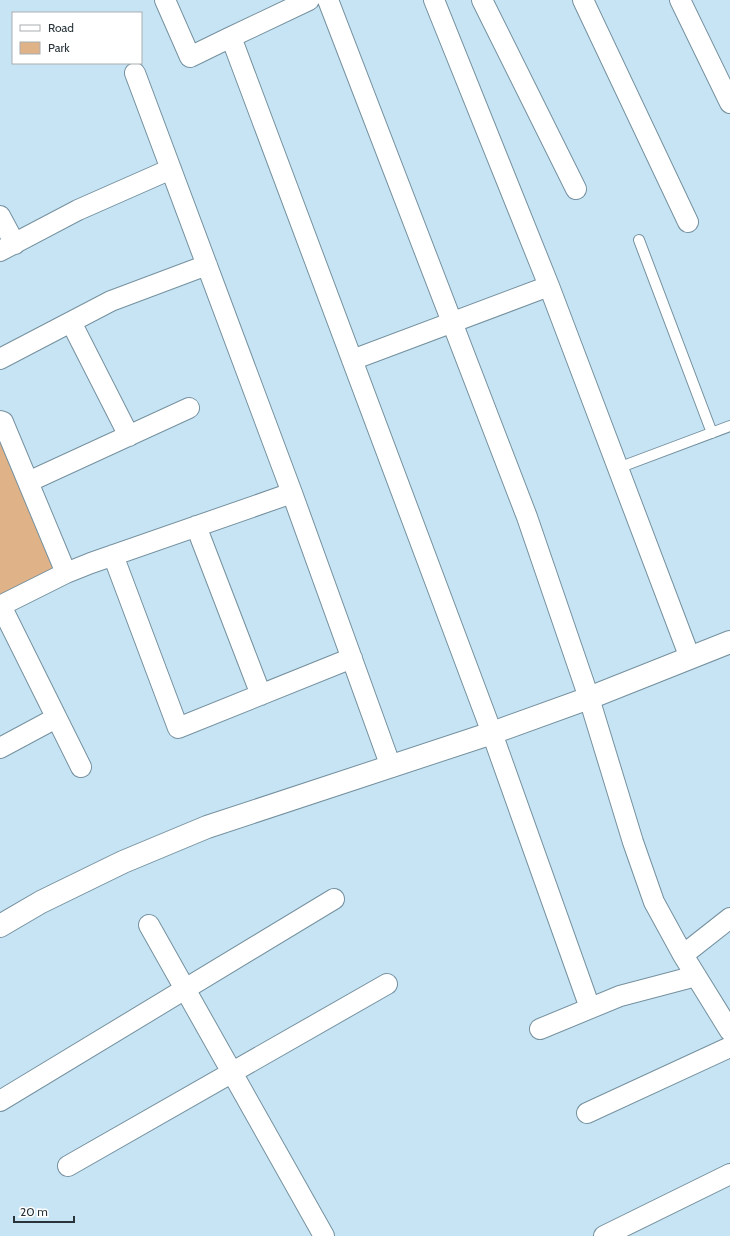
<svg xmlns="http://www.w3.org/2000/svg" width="730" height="1236" font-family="Cabin,sans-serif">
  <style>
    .green { fill: #e0b287 }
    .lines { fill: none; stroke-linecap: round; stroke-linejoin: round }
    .service-casing { stroke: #75919f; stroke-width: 12 }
    .minor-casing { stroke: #75919f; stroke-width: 22 }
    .tertiary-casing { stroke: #75919f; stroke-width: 24 }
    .service { stroke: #fff; stroke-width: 10 }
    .minor { stroke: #fff; stroke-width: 20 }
    .tertiary { stroke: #fff; stroke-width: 22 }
  </style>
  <rect width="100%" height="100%" fill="#c7e4f4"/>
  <path class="green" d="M0,421l64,153 -64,32z"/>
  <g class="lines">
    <g class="service-casing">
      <path id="service" d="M639,240l73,193
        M618,468l112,-42"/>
    </g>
    <g class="minor-casing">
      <path id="minor" d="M165,0l25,57 41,-20 261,696 98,275
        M328,0l199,517 62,181 44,144 21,60 29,53 47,76
        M434,0l115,286 141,372
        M482,0l94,189
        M583,0l105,222
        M680,0l50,103
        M231,37l78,-37
        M135,73l157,420 99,274
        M0,216l15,28
        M0,251l78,-41 93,-41
        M71,322l58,114
        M0,359l111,-58 96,-36
        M352,360l197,-74
        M0,421l3,1 63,151
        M28,482l161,-74
        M196,526l65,169
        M113,555l65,173 174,-70
        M0,606l66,-33 25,-10 201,-70
        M1,606l80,161
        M0,748l56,-30
        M149,925l175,311
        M683,955l47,-37
        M540,1029l80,-33 76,-20
        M0,1101l334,-202
        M587,1113l143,-66
        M68,1166l319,-182
        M604,1236l126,-62"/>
    </g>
    <g class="tertiary-casing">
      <path id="tertiary" d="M0,926l41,-24 82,-40 84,-35 285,-94 97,-35 141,-56"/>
    </g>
    <use href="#service" class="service"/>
    <use href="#minor" class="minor"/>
    <use href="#tertiary" class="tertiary"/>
  </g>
  <rect x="12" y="12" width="130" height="52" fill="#ffffff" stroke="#a9aeb0"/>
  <rect x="20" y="25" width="20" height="6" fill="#ffffff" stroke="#a9aeb0"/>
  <text x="48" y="32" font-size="12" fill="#29343a">Road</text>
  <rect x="20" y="42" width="20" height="12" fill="#e0b287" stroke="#a9aeb0"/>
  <text x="48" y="52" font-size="12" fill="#29343a">Park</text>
  <path d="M14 1216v6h60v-6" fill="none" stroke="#29343a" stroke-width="2"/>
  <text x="20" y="1216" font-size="12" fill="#29343a" stroke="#ffffff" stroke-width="3" paint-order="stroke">20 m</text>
</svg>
